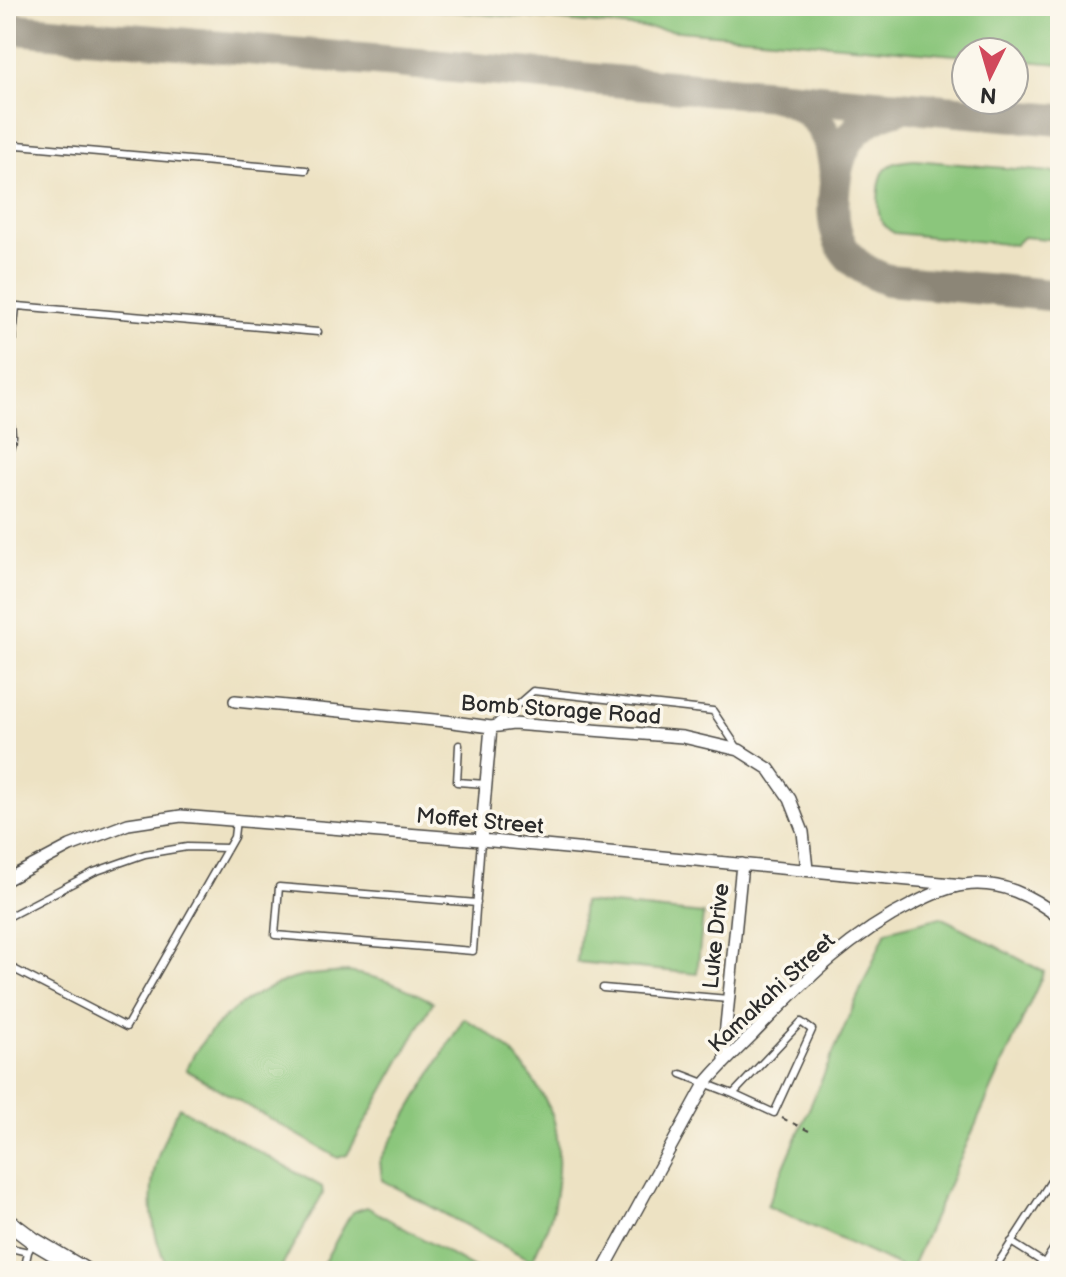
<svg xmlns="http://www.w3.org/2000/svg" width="1066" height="1277" font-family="'Balsamiq Sans',sans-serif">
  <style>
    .green { fill: #8bc67b; stroke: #5b7853; stroke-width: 2 }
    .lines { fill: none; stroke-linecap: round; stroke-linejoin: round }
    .taxiway { stroke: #8c8677; stroke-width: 32 }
    .building { fill: #f2a39e }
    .lane-casing { stroke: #484642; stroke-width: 9 }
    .street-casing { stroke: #484642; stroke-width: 14 }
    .secondary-casing { stroke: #484642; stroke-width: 19 }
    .path { stroke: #484642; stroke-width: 2; stroke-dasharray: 6 6; stroke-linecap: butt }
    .lane { stroke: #fff; stroke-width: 6 }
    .street { stroke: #fff; stroke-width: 11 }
    .secondary { stroke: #fff; stroke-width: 16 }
    .labels { text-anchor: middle; stroke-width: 7; stroke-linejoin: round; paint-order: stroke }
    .street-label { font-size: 22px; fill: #2b2b2b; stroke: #fbf7ec }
  </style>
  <rect width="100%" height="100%" fill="#fbf7ec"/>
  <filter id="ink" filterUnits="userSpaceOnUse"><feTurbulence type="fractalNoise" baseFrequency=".0125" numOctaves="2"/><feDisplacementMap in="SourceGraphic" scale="16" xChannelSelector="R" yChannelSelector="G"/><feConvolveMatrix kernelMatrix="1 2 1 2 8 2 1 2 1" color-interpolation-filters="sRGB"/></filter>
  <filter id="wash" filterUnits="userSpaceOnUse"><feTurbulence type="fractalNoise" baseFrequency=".006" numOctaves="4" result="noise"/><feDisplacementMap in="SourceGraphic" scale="32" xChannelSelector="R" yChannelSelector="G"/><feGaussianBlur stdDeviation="1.8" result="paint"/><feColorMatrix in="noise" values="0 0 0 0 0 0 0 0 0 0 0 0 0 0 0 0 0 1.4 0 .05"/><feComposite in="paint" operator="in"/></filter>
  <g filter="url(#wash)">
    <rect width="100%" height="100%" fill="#ede2c3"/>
    <path class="green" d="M391,6h669v58l-46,-4v-8h-48v4z
      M915,160l145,13v67l-37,-3 -8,8 -121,-12c-5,-3 -10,-7 -13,-13 -5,-10 -3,-42 4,-50 8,-9 19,-9 30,-10z
      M583,902l120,12 -6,60 -120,-12z
      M941,917l103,55 -134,299 -143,-65 119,-275z
      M348,972c35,6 53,13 85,30l-86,153 -9,3 -152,-88c20,-46 69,-84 119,-94 14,-3 29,-3 43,-4z
      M464,1018c14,9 28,17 41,28 17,15 40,49 48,71 8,28 6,64 0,92 -4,18 -14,35 -21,52l-150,-81 -2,-20z
      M179,1107l143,80 1,7 -44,77h-109c-20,-35 -24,-80 -11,-118 5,-15 13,-31 20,-46z
      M367,1207l112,64h-160l33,-59z"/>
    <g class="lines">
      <path class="taxiway" d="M6,28l1054,92
        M782,98c37,13 51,40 53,77
        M900,108c-47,12 -63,39 -66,86 -4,44 10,71 54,86l172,16"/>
    </g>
    <g id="blocks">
      <path class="building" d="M6,1261l9,2 -1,8h-8z"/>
    </g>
  </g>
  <g filter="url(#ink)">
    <use href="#blocks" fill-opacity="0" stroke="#484642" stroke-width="2"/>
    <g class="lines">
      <g class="lane-casing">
        <path id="lane" d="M6,144l300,26
          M6,305l312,27
          M6,406l10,-100
          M6,415c8,11 8,28 0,39
          M494,725l39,-34 180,20 24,36
          M459,745l-2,37 29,2
          M477,903l-198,-16 -4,48 198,16 8,-111
          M6,918l88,-46 51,-18 42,-7 40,1
          M6,965l120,62 108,-190 2,-17
          M603,988l125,11
          M681,1074l52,20 41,19 38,-83 -11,-8 -68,72
          M1011,1242l33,21
          M6,1247l22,5
          M24,1271l4,-19 4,-8
          M993,1271l67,-104
          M1039,1271l21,-32"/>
      </g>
      <g class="street-casing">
        <path id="street" d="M235,701l210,20 46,6 22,-3 170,13 56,13 30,19 21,30 13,33 4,37
          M481,840l10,-113
          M6,880l64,-34 58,-22 53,-8 300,24 482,45
          M725,1060v-24l17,-172
          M603,1271l102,-187c15,-18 31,-33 47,-49 51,-52 94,-98 161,-131 15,-8 33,-17 51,-19 37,-5 68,11 96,33"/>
      </g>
      <g class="secondary-casing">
        <path id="secondary" d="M6,1220l28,21 51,30"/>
      </g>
      <path class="path" d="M782,1118l27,13"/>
      <use href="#lane" class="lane"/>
      <use href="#street" class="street"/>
      <use href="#secondary" class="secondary"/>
    </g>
  </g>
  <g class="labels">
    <g class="street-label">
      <text transform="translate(561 709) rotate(4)" y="8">Bomb Storage Road</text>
      <text transform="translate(480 820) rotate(5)" y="8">Moffet Street</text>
      <text transform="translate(715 936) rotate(-84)" y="8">Luke Drive</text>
      <text transform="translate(771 992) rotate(-43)" y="8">Kamakahi Street</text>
    </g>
  </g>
  <rect width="1066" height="1277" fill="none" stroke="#fbf7ec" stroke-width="32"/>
  <g transform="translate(990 76) rotate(185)"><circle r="38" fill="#fbf7ec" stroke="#a8a59f" stroke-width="2"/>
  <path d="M0-6L14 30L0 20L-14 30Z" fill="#d1495b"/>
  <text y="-12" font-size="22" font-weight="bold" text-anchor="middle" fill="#2b2b2b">N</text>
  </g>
</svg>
